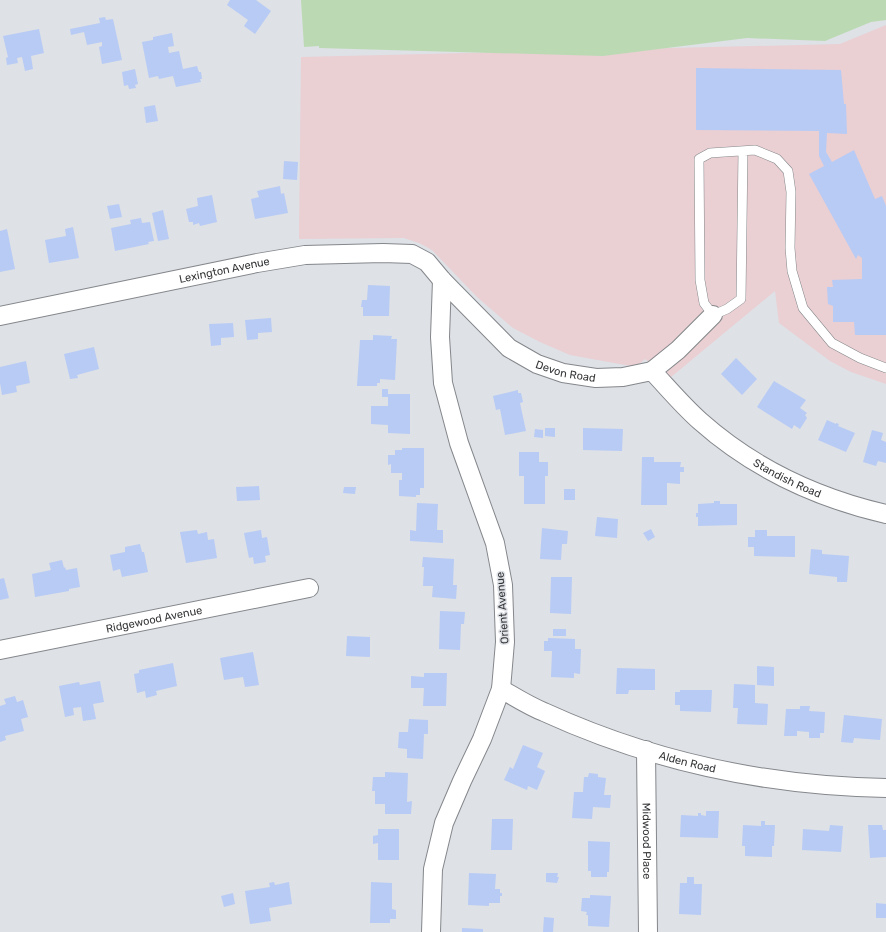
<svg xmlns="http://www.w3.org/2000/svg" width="886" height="932" font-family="Rubik,sans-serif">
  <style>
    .education { fill: #eacfd3 }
    .green { fill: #bbdab3 }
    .building { fill: #b8cbf5 }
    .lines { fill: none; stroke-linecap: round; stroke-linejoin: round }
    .service-casing { stroke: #84878b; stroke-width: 10 }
    .minor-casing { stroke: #84878b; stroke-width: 20 }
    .service { stroke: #fff; stroke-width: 9 }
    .minor { stroke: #fff; stroke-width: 18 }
    .labels { text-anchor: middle; stroke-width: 3; stroke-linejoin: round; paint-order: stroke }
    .street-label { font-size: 11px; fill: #353638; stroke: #dee1e6 }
  </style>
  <rect width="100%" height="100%" fill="#dee1e6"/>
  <path class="education" d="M886,25v359l-35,-12 -21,-11 -51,-38 -4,-32 -104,86 -26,-18 -9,8 -66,-12 -30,-13 -27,-14 -36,-31 -45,-47 -13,-7 -15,-5 -105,1 2,-182 539,-13z"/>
  <path class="green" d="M301,0h585v20l-15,2 -46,19 -78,-3 -144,18 -284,-8v-2l-15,1z"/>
  <path class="building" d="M230,0h26l15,11 -16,23 -11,-8 4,-6 -21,-15z
    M105,17l1,3 7,-1 9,41 -20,4 -3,-17 3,-1v-4l-15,3 -3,-13 -13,3 -1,-6 30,-6 -1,-5z
    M39,29l5,24 -13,3 2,13 -8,2 -3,-14 -5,1 1,5 -11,2 -1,-7 2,-1 -5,-21z
    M172,33l2,13 -6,1 1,6 10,-2 4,18 14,-3 2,6h2l1,7h-2l1,3 -25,5 -3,-11 -14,3 -1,-3 -9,2 -7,-36 11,-2v-3z
    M696,68l145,2 3,34h2l1,30 -20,-1 -1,19 6,10 22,-12 21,49 7,-3 4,10v129h-31l-1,-13h-21v-16l-5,-2 -1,-17h6l-1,-7 30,-1v-21l-4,-3 -2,4 -47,-85 15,-8 -5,-10v-25l-123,-1z
    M135,69l3,15 -3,1 1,3 -7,1 -1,-4 -4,1 -2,-14z
    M155,105l3,16 -12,2 -2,-16z
    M284,161l14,1 -1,18 -14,-1z
    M280,186l1,8 3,-1 4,20 -33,6 -4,-20 8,-2 -2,-6z
    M212,195l5,27 -17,4 -1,-3 -6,2v-3h-4l-3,-13 12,-3 -1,-8z
    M119,204l3,13 -12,2 -3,-13z
    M163,210l6,29 -11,2 -6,-28z
    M141,218l1,5 8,-1 4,19 -6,1 1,2 -34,7 -4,-23 20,-4 -1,-4z
    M73,227l6,31 -30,5 -4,-23 21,-4 -1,-7z
    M7,229l8,40 -15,3v-41z
    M368,285l22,1 -1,30h-26v-9h-2l1,-7h5z
    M271,318l1,14 -14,1v6l-11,1 -2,-20z
    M233,323l1,14 -13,1v7l-10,1 -2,-22z
    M373,335l19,1 -1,3h6l-2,41 -15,-1v4h-3v3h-20l3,-46h13z
    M94,347l5,22 -22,6 1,3 -8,1 -6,-25z
    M736,358l21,21 -15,16 -21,-21z
    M26,361l4,22 -14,3 1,6 -15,3 -2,-12v-16z
    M774,381l32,19 -6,8 7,5 -2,2 2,3 -7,11 -6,-4 -2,4 -35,-22z
    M382,389h6v5h22v40l-22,-1v-8l-17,-1v-18h17v-9h-6z
    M518,390v3h3l2,9 -3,1 6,28 -21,4 -5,-26 -4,1 -3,-14z
    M827,420l9,4v-1l3,1 -1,2 17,7 -9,19 -28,-12z
    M545,428h10v9l-10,-1z
    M583,428l40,1 -1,22 -39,-1z
    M535,429l8,1v8l-9,-1z
    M872,430l11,3 -2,7 5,2v21l-8,-2 -2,5 -13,-4z
    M402,448h22v40h-4v7h-4v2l-17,-1v-16h3v-7h-11v-9l-3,1v-10h7v-5h7z
    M519,452h20v10h9v14h-3v28h-21v-28h-5z
    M642,457h12v5h27l-1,5h4v5h-4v12l-13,-1v22h-26z
    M259,486l1,14 -23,1 -1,-14z
    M344,487h12l-1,7 -12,-1z
    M564,489h11v11h-11z
    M714,501h6v3h17v21l-39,1v-9h-2v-4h2v-9l16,-1z
    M417,503l21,1 -1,26h6v13l-33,-2v-11l6,1z
    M597,517l21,2 -1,19 -22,-2z
    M542,528l26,3 -1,13h-5l-1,16 -21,-1z
    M651,529l4,8 -7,4 -5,-8z
    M197,530l1,4 9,-2 1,8 6,-1 3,19 -31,5 -6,-31z
    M261,530l1,8 5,-1 3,18 -5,1 1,6 -12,2 -1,-7 -4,1 -5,-25z
    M755,530h12v6h28v21l-41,-1v-9h-6v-10h7z
    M140,544l2,8h2l4,20 -26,5 -2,-8 -7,2 -3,-16 15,-3v-5z
    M811,549l11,1v4l27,2 -2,26h-10v-5l-28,-3z
    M423,557l31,2 -1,26h4l-1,14 -24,-2 1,-11h-10l1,-19h-2z
    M62,560l2,8 1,-1 1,3 11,-2 3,19 -11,2v2l-34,6 -3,-23 19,-4 -2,-7z
    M551,577h21l-1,37 -21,-1z
    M4,578l5,20 -9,2v-21z
    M440,611l25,1 -1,12h-3l-1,26 -21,-1z
    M553,629h13v7h-13z
    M347,636l23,1v20l-24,-1z
    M548,638l27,1v10h6l-1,25 -6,-1v5l-23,-1 1,-26h-8v-10h4z
    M253,652l6,33 -14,2 -2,-10 -19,3 -4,-22z
    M173,663l4,23 -21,5 1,4 -11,3 -1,-7 -8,2 -3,-19 5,-1v-3z
    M757,666l17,1v19l-17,-1z
    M617,668l38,1v21h-26l-1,4h-12z
    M424,673h23l-1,33h-23l1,-18h-13v-12l13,1z
    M100,681l4,21 -11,2 3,15 -13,2 -2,-14 -8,1 1,7 -9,2 -6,-31 20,-4 1,3z
    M734,684l21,1v18l13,1 -1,21 -30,-1 1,-16h-5z
    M680,690h32l-1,22 -31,-1v-6h-5v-13h5z
    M15,696l2,6 6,-2 5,17 -7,2 3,12 -19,5 1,4 -6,2v-36l6,-2 -2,-5z
    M800,706h10l-1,5 16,1 -1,21h-4v5h-11v-6l-12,-1v5h-13l2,-27h14z
    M844,715l38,4 -2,21 -26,-2 -1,5 -12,-1z
    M409,719l19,1v14h-4l-1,25 -16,-1v-9l-9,-1 1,-16h9z
    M523,745l20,8 -6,14 8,4 -8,19 -9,-4 -1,4 -23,-10 6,-13 3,2z
    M385,772l23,1 -1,29 5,-1 -1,13h-26v-10h-10v-13h-3l1,-14h12z
    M589,773l9,1v3l8,1 -2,17h7l-1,13 -17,-1 -1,12 -20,-1 2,-26h9l1,-15h4z
    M706,811h13l-1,27 -38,-1 1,-22 17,1v-3h3v2l5,1z
    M492,819h21l-1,31h-21z
    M761,821h4v4h10l-1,21h-2v11l-27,-1v-10h-3l1,-21 18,1z
    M830,825l13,1 -2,26 -39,-2 1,-21 26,2z
    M868,825h14l1,5h3v27l-16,1z
    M378,829h21v31h-21v-17l-5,1v-8l5,-1z
    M588,841l22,1 -1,30h-2v5h-16v-6h-3z
    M469,873l27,1 -1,15h5v4h2v3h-2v7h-11v3l-21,-1z
    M546,873h12l-1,4h2l-2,6 -11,-1z
    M687,877h7v7h8l-1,31 -22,-1 1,-31h7z
    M274,882l1,3 14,-3 3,22 -23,4 2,13 -21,3 -5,-33 25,-4 -1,-4z
    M371,882l21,1v26l4,1v9h-6v4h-20z
    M233,893l2,11 -11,3 -3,-11z
    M590,895l21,1 -2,31 -21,-1v-11h-2l1,-3 -6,-1 1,-13h8z
    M876,903l10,1v14h-10z
    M544,917l10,1 -1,14h-10z
    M462,928l21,1v3h-21z"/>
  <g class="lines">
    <g class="service-casing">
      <path id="service" d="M743,151l-2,148 -14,10 -14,6 -9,-12 -4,-23 -1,-121 11,-6 45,-3 22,9 11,12 3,21 -1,56 2,23 11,37 29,35 28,15 26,10"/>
    </g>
    <g class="minor-casing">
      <g id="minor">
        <path id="s1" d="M0,316l257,-53 48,-8 78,-2 29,1 15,8 15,18 67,68 28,16 26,9 33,5 27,-1 29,-6c16,17 31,35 48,50 54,48 117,77 186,93"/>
        <path d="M652,371l26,-21 35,-35"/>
        <path id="s2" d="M0,650l309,-62"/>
        <path id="s3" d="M501,689c14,8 28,17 43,23 107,49 224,74 342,76"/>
        <path id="s4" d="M646,750l2,182"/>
        <path d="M431,932l2,-63 11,-46 18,-42 20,-42 19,-50 4,-47 -2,-57 -8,-42 -36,-100 -16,-60 -3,-46 2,-57"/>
      </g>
    </g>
    <use href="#service" class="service"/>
    <use href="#minor" class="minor"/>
  </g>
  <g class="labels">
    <g class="street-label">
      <text dy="4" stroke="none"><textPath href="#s1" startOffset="229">Lexington Avenue</textPath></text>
      <text dy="4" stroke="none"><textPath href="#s1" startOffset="616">Devon Road</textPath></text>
      <text dy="4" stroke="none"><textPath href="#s1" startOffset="878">Standish Road</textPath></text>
      <text transform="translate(502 608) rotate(-94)" y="4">Orient Avenue</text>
      <text dy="4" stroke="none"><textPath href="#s2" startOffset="157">Ridgewood Avenue</textPath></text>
      <text dy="4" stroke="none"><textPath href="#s3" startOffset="201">Alden Road</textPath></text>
      <text dy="4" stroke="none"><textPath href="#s4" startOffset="91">Midwood Place</textPath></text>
    </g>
  </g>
</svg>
